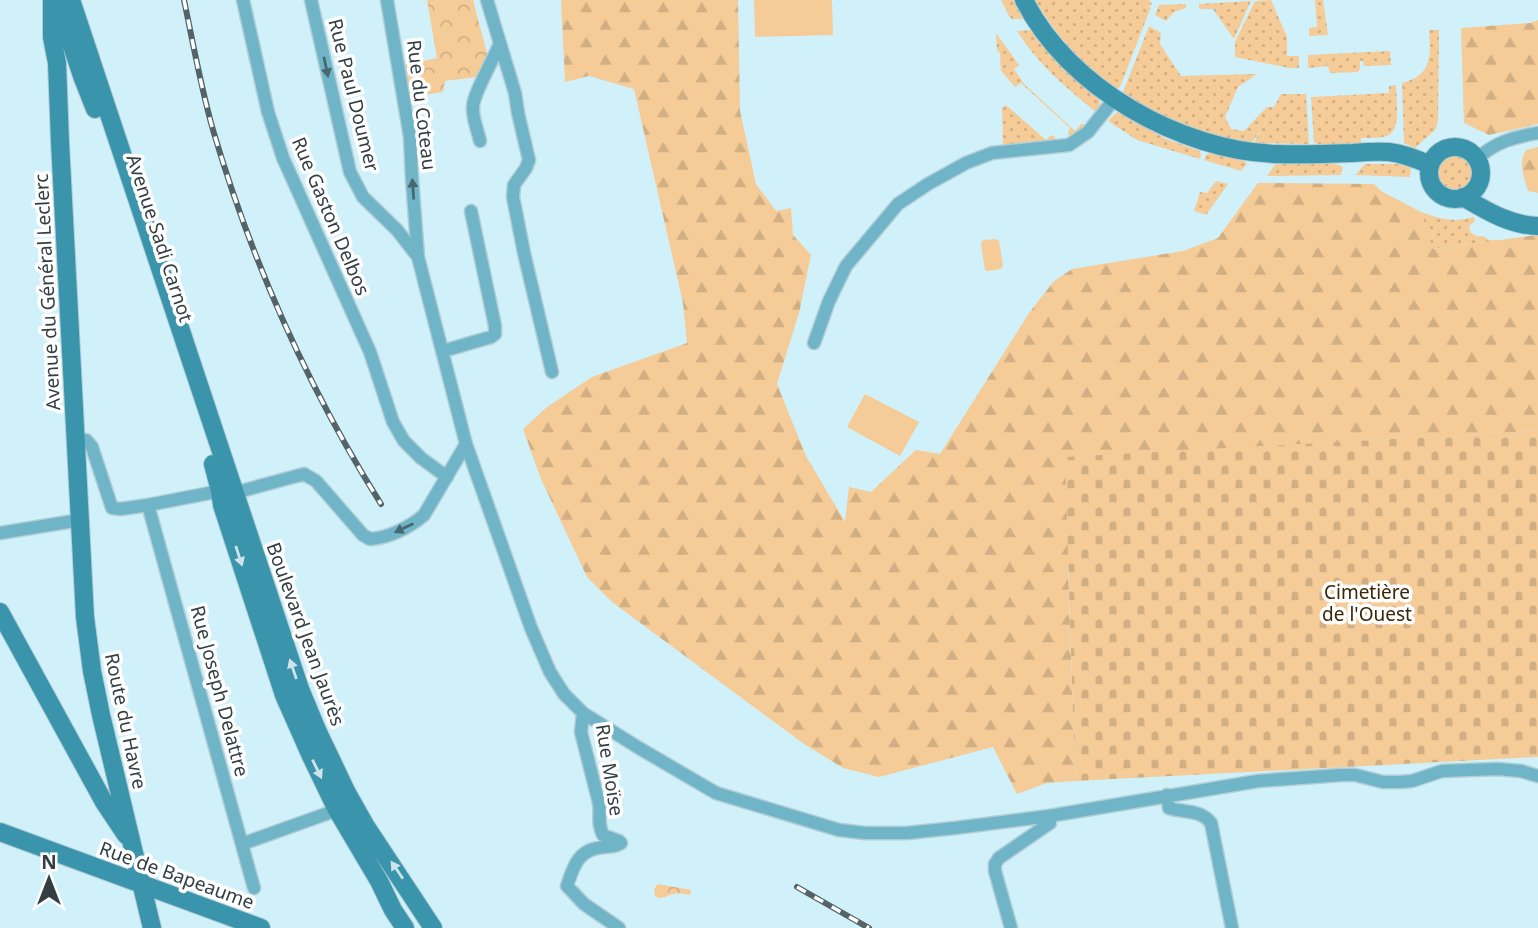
<svg xmlns="http://www.w3.org/2000/svg" width="1538" height="928" font-family="'Noto Sans',sans-serif">
  <style>
    .grass { fill: url(#grass-dots) }
    .forest { fill: url(#forest-firs) }
    .cemetery { fill: url(#cemetery-stones) }
    .park { fill: url(#park-crowns) }
    .garden { fill: #f5cb97 }
    .lines { fill: none; stroke-linecap: round; stroke-linejoin: round }
    .street-casing { stroke: #b1cdd5; stroke-width: 15 }
    .secondary-casing { stroke: #b1cdd5; stroke-width: 20 }
    .street { stroke: #6fb4c7; stroke-width: 12 }
    .secondary { stroke: #3a94ab; stroke-width: 18 }
    .rail-casing { stroke: #536368; stroke-width: 6 }
    .rail { stroke: #fff; stroke-width: 3.5; stroke-dasharray: 10; stroke-linecap: butt }
    .oneway { fill: #476771 }
    .oneway2 { fill: #cee4ea }
    .labels { text-anchor: middle; stroke-width: 7; stroke-linejoin: round; paint-order: stroke }
    .street-label { font-size: 19px; fill: #323e42; stroke: #fff }
    .park-label { font-size: 19px; fill: #3b2606; stroke: #fff }
  </style>
  <defs>
    <pattern id="grass-dots" width="8" height="8" patternUnits="userSpaceOnUse" patternTransform="scale(1.75)"><rect width="8" height="8" fill="#f5cb97"/><path d="M2 2h.1M6 6h.1" fill="none" stroke="#d2af83" stroke-width="1.8" stroke-linecap="round"/></pattern>
    <pattern id="forest-firs" width="22" height="20" patternUnits="userSpaceOnUse" patternTransform="scale(1.75)"><rect width="22" height="20" fill="#f5cb97"/><path d="M5 1l3.5 6h-7zM16 11l3.5 6h-7z" fill="#d2af83"/></pattern>
    <pattern id="cemetery-stones" width="16" height="16" patternUnits="userSpaceOnUse" patternTransform="scale(1.75)"><rect width="16" height="16" fill="#f5cb97"/><path d="M2 7V4a2 2 0 0 1 4 0v3zM10 15v-3a2 2 0 0 1 4 0v3z" fill="#d2af83"/></pattern>
    <pattern id="park-crowns" width="20" height="18" patternUnits="userSpaceOnUse" patternTransform="scale(1.75)"><rect width="20" height="18" fill="#f5cb97"/><path d="M2 6a3 3 0 1 1 6 0M12 15a3 3 0 1 1 6 0" fill="none" stroke="#d2af83"/></pattern>
  </defs>
  <rect width="100%" height="100%" fill="#d1f1fa"/>
  <path class="grass" d="M1001,0h16l6,19h-11l-3,-3z
    M1035,0h114l3,4 -4,3h3l-31,80 -3,2c-34,-24 -61,-53 -82,-89z
    M1271,0l16,37v19h12v12h-9l-55,-11v-15l20,-41z
    M1315,0h8l5,35 -19,1v-8l8,-1z
    M1251,1l-17,38 -21,-30h-14v-5z
    M1186,4v4l-12,4 -8,9 -11,-6 4,-10z
    M1149,26l12,7 -1,11 21,32 76,-2 -19,13 -13,30 6,12 13,2 23,-24h7l7,-13h25l3,50 -55,-1 7,-15 -9,15c-46,-7 -91,-23 -129,-51z
    M1033,30l66,67 1,9 -4,6c-30,-24 -58,-48 -79,-81z
    M1429,30h10l-1,89 -2,10 -21,19 -11,-5 -2,-60c30,-7 29,-28 27,-53z
    M996,33l23,32 -5,4 10,15 51,47 6,-7h3l-1,4 -14,8 -1,-3 2,-5 -49,-45 -6,4 -14,-16 -1,-18 -3,-3z
    M1390,51l1,14 -27,1 -1,-5h-3v7l-2,4 -28,1 -2,-7 -20,2v-13z
    M1396,85c0,13 5,43 -7,50 -8,4 -20,3 -28,3v6l-36,1 -11,-2 -3,-46 78,-4v-7z
    M1006,105l40,35 5,-5 4,2v4l-52,5 -1,-38z
    M1117,112l49,27 34,12 1,4 -1,4 -63,-19 -29,-19z
    M1438 172a19 19 0 1 1 38 0a19 19 0 1 1-38 0Z
    M1209,153l36,8 2,3 -6,7 -37,-11 2,-5z
    M1277,162c20,0 47,-5 66,5l-2,8 -74,1z
    M1365,164h46l-1,13 -55,-2z
    M1216,181l12,3 -22,31 -12,-4 6,-19 7,1z
    M1421,212c21,7 31,11 53,5l1,4 -6,5c1,8 5,11 14,10l6,4h13l-70,9z"/>
  <path class="forest" d="M561,0h177l2,111 16,73 20,27 15,-3 2,27 18,20 -12,58 -22,71 29,72 39,66 4,-35 22,5 45,-42 24,4 89,-141 25,-32 18,-12 111,-18 35,-13 40,-55 116,1 7,7 40,21 12,37 105,-14v196l-375,21 -95,112 7,217 -28,2 -30,11 -24,-47 -114,30 -36,-9 -39,-24 -192,-142 -25,-25 -46,-98 -18,-50 24,-22 45,-30 95,-34 -4,-40 -49,-214 -45,-13 -24,6z
    M1538,20v104l-49,11 -25,-12 -3,-95 70,-5z
    M1538,147v46l-10,-2c-4,-13 -10,-29 -2,-41z"/>
  <path class="cemetery" d="M1538,431v326l-463,24 -10,-324z"/>
  <path class="park" d="M427,0h46l15,57 -12,20 -31,4 -2,11 -33,5 -6,-32 33,-7z
    M658,884l33,6 -1,5c-5,-1 -11,-2 -16,-1 -9,1 -11,7 -19,2l-1,-7z"/>
  <path class="garden" d="M754,0h78l1,35 -78,2z
    M996,239l3,2 4,25 -2,3 -13,2 -3,-1 -4,-26 2,-4z
    M865,394l54,28 -19,34 -53,-29z"/>
  <g class="lines">
    <g class="street-casing">
      <path id="street" d="M243,0l25,112 15,46 87,194 23,70 11,19 17,17 26,19
        M311,0l39,172 13,25 34,33 21,27 48,187 65,184 19,44 14,22 19,19 56,35 77,45 123,37 26,3h42l48,-5 94,-12 209,-35 83,-6h14l28,7h17l12,-1 30,-10 55,-2 24,2 17,5
        M387,0l23,137 2,42 6,78
        M487,0l28,93 3,20 11,47 -3,8 -12,17 -1,12 11,56 28,119
        M480,141c-2,-10 -8,-23 -7,-34 0,-13 21,-48 27,-64
        M1477,159c18,-17 37,-22 61,-26
        M814,343l15,-42 17,-35 52,-62 30,-20 38,-21 26,-10 77,-8 19,-13 27,-34
        M443,351l48,-14 4,-3v-8l-24,-115
        M76,440h10l6,7 20,61 9,1 27,-4 72,-14 14,2 70,-19 12,7 47,54 7,4c19,-1 40,-12 54,-24l42,-71
        M148,505l106,383
        M0,533l80,-13
        M583,713l-2,19 18,71c2,13 -2,20 4,32l16,6 2,2c-6,4 -9,3 -17,4 -25,2 -30,17 -37,39l17,18 35,24
        M1167,795l2,13c16,5 31,1 42,15l21,105
        M242,844l95,-34
        M1011,928l-16,-57v-7l4,-6 51,-35 -1,-7"/>
    </g>
    <g class="secondary-casing">
      <path id="secondary" d="M52,0v37l5,26 3,79 25,475 7,54 9,44 51,213
        M57,0l25,76 13,33
        M71,0l229,689 17,41 30,63 18,32 68,103
        M1024,0c44,88 157,151 253,154 25,1 50,0 75,-1 12,-1 25,-2 37,-1 15,2 28,7 41,13
        M1429 173a26 26 0 1 1 52 0a26 26 0 1 1-52 0Z
        M1463,197c24,14 46,28 75,29
        M213,464l7,27 2,14 62,190 27,61 26,54 42,71 14,29 12,18
        M0,612l104,190 22,33
        M0,832l261,96"/>
    </g>
    <use href="#street" class="street"/>
    <use href="#secondary" class="secondary"/>
    <g class="rail-casing">
      <path id="rail" d="M184,0c9,43 17,88 29,130 39,132 95,258 168,374
        M797,887l72,41"/>
    </g>
    <use href="#rail" class="rail"/>
  </g>
  <defs><path id="oneway-solid" d="M-6-.8H1V-3.2L6.5 0L1 3.2V.8H-6Z" transform="scale(1.75)"/></defs>
  <g class="oneway">
    <use href="#oneway-solid" transform="translate(326 67) rotate(78)"/>
    <use href="#oneway-solid" transform="translate(413 189) rotate(-94)"/>
    <use href="#oneway-solid" transform="translate(404 528) rotate(154)"/>
  </g>
  <g class="oneway2">
    <use href="#oneway-solid" transform="translate(239 556) rotate(72)"/>
    <use href="#oneway-solid" transform="translate(293 669) rotate(-109)"/>
    <use href="#oneway-solid" transform="translate(317 769) rotate(64)"/>
    <use href="#oneway-solid" transform="translate(397 870) rotate(-124)"/>
  </g>
  <g class="labels">
    <g class="street-label">
      <text transform="translate(354 95) rotate(76)" y="7">Rue Paul Doumer</text>
      <text transform="translate(422 105) rotate(83)" y="7">Rue du Coteau</text>
      <text transform="translate(331 216) rotate(67)" y="7">Rue Gaston Delbos</text>
      <text transform="translate(160 238) rotate(72)" y="7">Avenue Sadi Carnot</text>
      <text transform="translate(47 292) rotate(-93)" y="7">Avenue du Général Leclerc</text>
      <text transform="translate(306 634) rotate(70)" y="7">Boulevard Jean Jaurès</text>
      <text transform="translate(220 691) rotate(75)" y="7">Rue Joseph Delattre</text>
      <text transform="translate(126 721) rotate(78)" y="7">Route du Havre</text>
      <text transform="translate(610 770) rotate(81)" y="7">Rue Moïse</text>
      <text transform="translate(177 875) rotate(20)" y="7">Rue de Bapeaume</text>
    </g>
    <g class="park-label">
      <text x="1367" y="599">Cimetière<tspan x="1367" dy="22">de l'Ouest</tspan></text>
    </g>
  </g>
  <g transform="translate(49 879)" stroke="#ffffff" stroke-width="5" paint-order="stroke">
  <path d="M0-5L12 26L0 18L-12 26Z" fill="#323e42"/>
  <text y="-10" font-size="19" font-weight="bold" text-anchor="middle" fill="#323e42">N</text>
  </g>
</svg>
